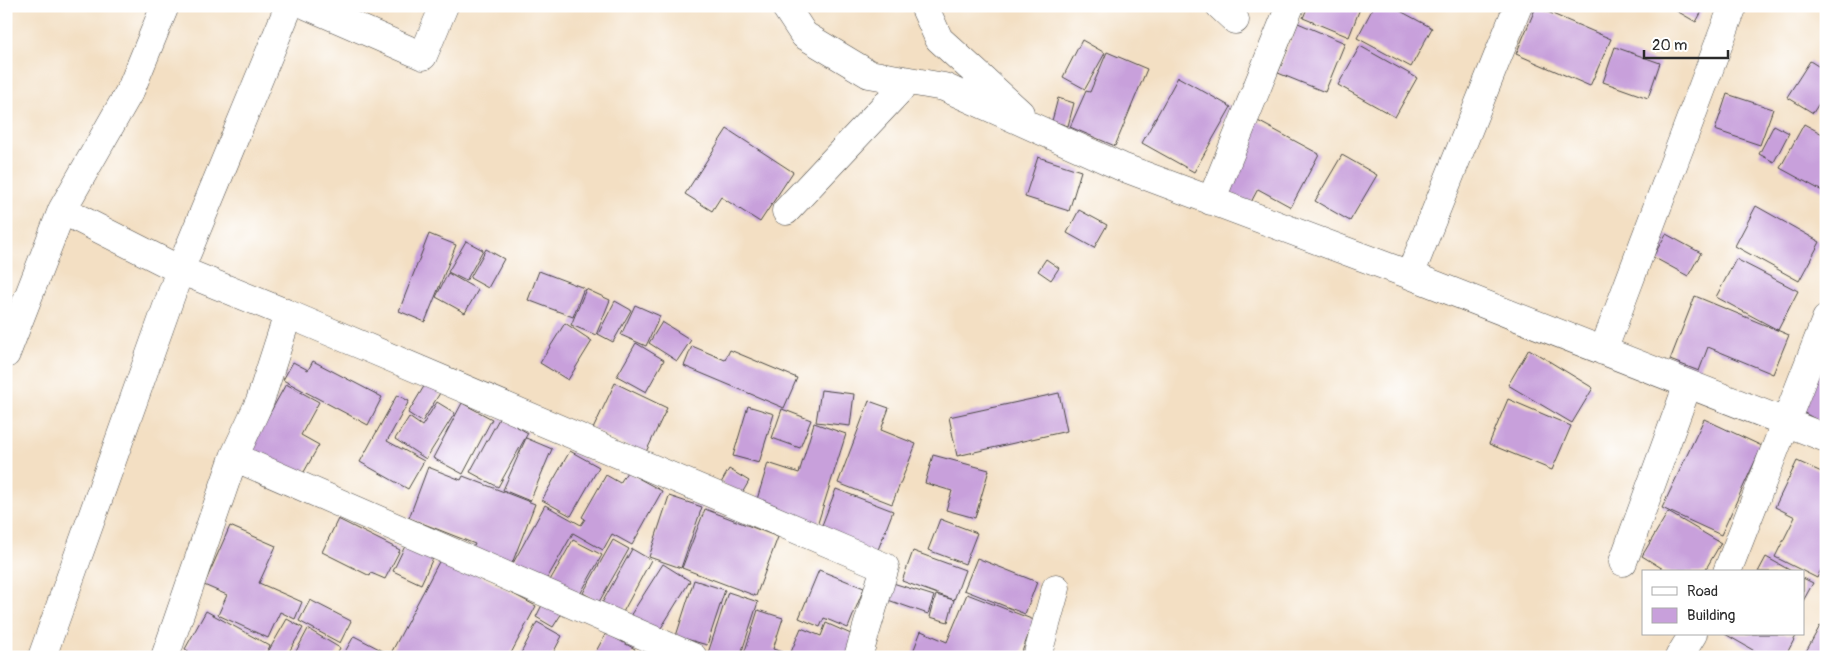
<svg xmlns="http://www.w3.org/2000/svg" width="1832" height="663" font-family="Pangolin,sans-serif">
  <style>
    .building { fill: #c8a0db }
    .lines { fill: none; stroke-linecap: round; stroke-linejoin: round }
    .street-casing { stroke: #494642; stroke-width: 29 }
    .street { stroke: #fff; stroke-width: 28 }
  </style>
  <rect width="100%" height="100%" fill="#fff"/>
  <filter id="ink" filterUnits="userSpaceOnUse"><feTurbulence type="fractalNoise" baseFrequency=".02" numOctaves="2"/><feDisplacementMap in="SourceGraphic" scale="10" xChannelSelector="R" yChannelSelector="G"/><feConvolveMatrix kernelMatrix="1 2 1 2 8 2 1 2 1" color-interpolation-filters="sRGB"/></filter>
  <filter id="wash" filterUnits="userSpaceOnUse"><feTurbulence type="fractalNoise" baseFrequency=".0096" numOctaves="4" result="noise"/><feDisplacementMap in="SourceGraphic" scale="20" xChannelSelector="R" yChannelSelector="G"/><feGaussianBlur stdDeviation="1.12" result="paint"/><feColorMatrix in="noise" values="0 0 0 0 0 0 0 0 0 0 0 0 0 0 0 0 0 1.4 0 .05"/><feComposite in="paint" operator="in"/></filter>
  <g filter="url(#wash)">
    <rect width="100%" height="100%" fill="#f3dfc3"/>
    <g id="blocks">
      <path class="building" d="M1308,6h53l-12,31 -46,-19z
        M1374,6h17l41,22 -21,39 -54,-29z
        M1668,6h37l-9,16z
        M1536,7l75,32 -21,47 -74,-32z
        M1298,23l47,20 -20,49 -47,-19z
        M1082,40l23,13 -20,36 -22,-12z
        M1360,46l57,32 -22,39 -57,-32z
        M1615,47l45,16 -12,35 -45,-16z
        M1107,52l40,17 -32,77 -45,-19 16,-36 4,1z
        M1810,61l16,10v21l-13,21 -26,-16z
        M1178,77l53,30 -37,65 -52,-29z
        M1727,94l46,15 -13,36 -45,-15z
        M1058,98l16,5 -6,23 -16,-5z
        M1256,120l63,34 -28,53 -33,-18 -8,15 -29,-16z
        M1804,124l22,12v57l-46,-25z
        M1774,125l15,8 -15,29 -15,-8z
        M727,129l66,43 -33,50 -39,-25 -9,14 -27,-17z
        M1342,155l35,20 -27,46 -35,-20z
        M1038,157l43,14 -12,40 -44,-14z
        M1756,206l64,36 -21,39 -64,-35z
        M1079,210l28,15 -13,23 -27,-15z
        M429,234l27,11 -31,77 -26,-11z
        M1666,234l35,19 -13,23 -35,-19z
        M466,241l17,9 -17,31 -18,-9z
        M486,249l18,10 -16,29 -18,-10z
        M1046,259l13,9 -8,12 -13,-9z
        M1736,259l62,32 -20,39 -62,-33z
        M539,271l45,17 -11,29 -45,-17z
        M448,273l30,17 -13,23 -29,-16z
        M586,289l24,11 -14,35 -25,-10z
        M1695,296l94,39 -16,39 -65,-27 -9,24 -29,-11z
        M615,301l16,9 -18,32 -15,-8z
        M635,305l25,11 -14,30 -25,-11z
        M662,322l29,18 -14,21 -28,-18z
        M565,323l27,18 -24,39 -28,-17z
        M636,343l28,17 -18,32 -29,-16z
        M692,346l33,14 5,-10 67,28 -13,30 -100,-42z
        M1529,349l64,39 -21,35 -64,-38z
        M313,361l69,36 -14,28 -85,-45 10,-18 15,8z
        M1826,361v64l-27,-15z
        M426,383l14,10 -18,29 -14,-9z
        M615,383l52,25 -22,46 -52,-25z
        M286,384l33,18 -18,33 18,10 -20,36 -51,-28z
        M821,390l33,4 -4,32 -34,-4z
        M1059,393l8,38 -110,25 -8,-39z
        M397,395l12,6 -22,40 37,20 -16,28 -48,-27z
        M1508,399l63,27 -19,44 -63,-26z
        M869,401l20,7 -8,22 35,14 -24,60 -54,-21z
        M437,402l18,11 -29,46 -31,-20 14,-22 13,9z
        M462,403l30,16 -29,55 -30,-16z
        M748,406l26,8 -15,49 -26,-7z
        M782,409l29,11 -11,28 -28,-10z
        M500,417l28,16 -30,54 -28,-15z
        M1704,419l58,27 -41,89 -59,-27z
        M814,423l32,11 -29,92 -62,-20 13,-43 31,10z
        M526,438l26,11 -22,52 -27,-11z
        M570,451l29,16 -28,49 -29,-16z
        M933,455l56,15 -14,48 -29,-8 6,-19 -27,-8z
        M1797,461l29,13v85l-9,19 -42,-21 20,-40 -20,-10z
        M428,467l33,13 2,-4 72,28 -24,62 -39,-15 3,-7 -66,-26z
        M729,469l20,12 -8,14 -20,-12z
        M627,472l35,19 -30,54 -20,-11 -9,16 -30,-17 -29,51 -32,-19 33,-60 36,20 4,-6 -3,-2 24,-42 14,8z
        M836,489l57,22 -17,44 -57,-22z
        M669,496l33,11 -21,61 -32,-11z
        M705,509l73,28 -22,59 -74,-28z
        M1668,512l53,31 -17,29h-36l-26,-16z
        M338,519l62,31 -15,29 -14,-6 -1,3 -48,-24z
        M940,519l37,14 -12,31 -37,-14z
        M230,526l46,20 -17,37 43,19 -7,17 -15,-7 -12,26 -50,-23 9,-20 -23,-10z
        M573,540l29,15 -24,43 -29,-16z
        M613,540l16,9 -30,53 -16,-9z
        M405,546l28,12 -12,26 -28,-13z
        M632,549l19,11 -29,54 -20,-11z
        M913,551l52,19 -11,30 -52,-19z
        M442,556l94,50 -27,51h-120z
        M1766,557l27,15h-35z
        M977,558l60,24 -12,32 -61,-24z
        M663,564l27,17 -32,52 -28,-17z
        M819,570l45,18 -16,40 -24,-10 -4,9 -21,-9z
        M1803,578l10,5 -10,18z
        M694,580l31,10 -18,55 -31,-9z
        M893,583l41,13 -6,18 -40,-14z
        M728,592l30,10 -18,55h-21l-11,-4z
        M967,594l67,26 -14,37h-109l10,-26 26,11z
        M936,595l18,5 -6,22 -18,-5z
        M310,600l41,21 -11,22 -41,-22z
        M543,603l19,10 -9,14 -17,-10z
        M758,610l25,8 -10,31 10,3 -1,5h-39z
        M206,611l64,35 -6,11h-65l-14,-8z
        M287,619l16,9 -17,29h-21z
        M537,622l25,14 -11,21h-32z
        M826,623l34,15 -8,19h-63l12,-29 20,8z
        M1820,626l6,3v28h-23z
        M308,629l32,19 -5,9h-42z
        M606,633l29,16 -4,8h-38z
        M1725,634h72l-12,23h-20z
        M354,636l33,17 -2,4h-43z"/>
    </g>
  </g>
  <g filter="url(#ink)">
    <use href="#blocks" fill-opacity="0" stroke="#494642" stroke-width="1"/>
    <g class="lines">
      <g class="street-casing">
        <path id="street" d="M308,6l115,50 21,-50
          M785,6l19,29 65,39 75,13 178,80 288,108
          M924,6l15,33 81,74
          M1220,6l15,14
          M1518,6l-108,269 416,163
          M1211,201l79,-195
          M62,210l118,60 109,-264
          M786,211l122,-130
          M1603,351l130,-345
          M6,354l56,-144 69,-121 34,-83
          M234,457l459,200
          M1623,562l65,-178
          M1727,572l99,-253
          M42,657l138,-387 108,44
          M165,657l69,-200 26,-56 28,-87 597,253 -27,90
          M1037,657l19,-69
          M1679,657l14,-23"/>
      </g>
      <use href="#street" class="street"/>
    </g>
  </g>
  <rect width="1832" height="663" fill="none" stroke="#fff" stroke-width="25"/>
  <rect x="1642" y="570" width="162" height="65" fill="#ffffff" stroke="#aaaaaa"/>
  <rect x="1652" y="587" width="25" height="8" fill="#ffffff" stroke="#aaaaaa"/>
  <text x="1687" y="596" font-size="15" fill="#2b2b2b">Road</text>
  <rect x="1652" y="608" width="25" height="15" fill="#c8a0db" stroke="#aaaaaa"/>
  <text x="1687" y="620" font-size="15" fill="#2b2b2b">Building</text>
  <path d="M1644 50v8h84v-8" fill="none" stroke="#2b2b2b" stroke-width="2.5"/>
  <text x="1652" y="50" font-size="15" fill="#2b2b2b" stroke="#ffffff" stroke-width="4" paint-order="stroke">20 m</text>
</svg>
